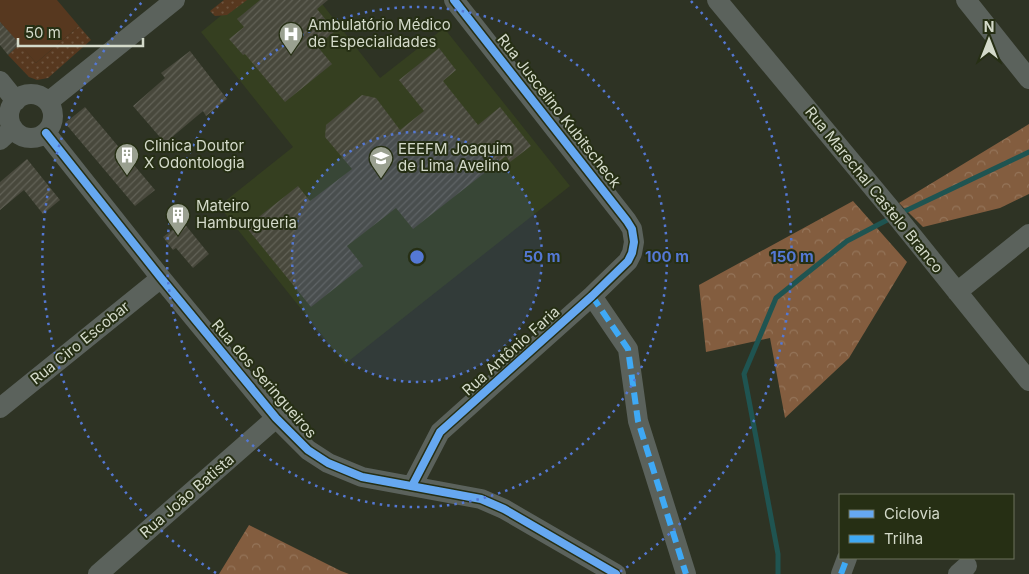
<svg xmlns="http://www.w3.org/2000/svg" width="1029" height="574" font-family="Inter,sans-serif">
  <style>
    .built { fill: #353f20 }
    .grass { fill: url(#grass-dots) }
    .forest { fill: url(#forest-crowns) }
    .pitch { fill: #57381f }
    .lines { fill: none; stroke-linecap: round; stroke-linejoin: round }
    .stream { stroke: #1f5451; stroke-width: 5 }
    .building { fill: url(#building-hatch) }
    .minor { stroke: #5b625c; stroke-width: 20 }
    .quiet { stroke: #3fa9f5; stroke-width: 6; stroke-dasharray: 12 6; stroke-linecap: butt }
    .cycleway-casing { stroke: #262f14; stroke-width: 11 }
    .cycleway { stroke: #66a8f1; stroke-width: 8 }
    .ring { fill: none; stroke: #5478d4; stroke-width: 2.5; stroke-dasharray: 2.5 5 }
    .labels { text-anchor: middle; stroke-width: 4; stroke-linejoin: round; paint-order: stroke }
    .poi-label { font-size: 15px; fill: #d4daca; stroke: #262f14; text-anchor: start }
    .street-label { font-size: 15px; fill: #d4daca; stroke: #262f14 }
    .centre { fill: #5478d4; stroke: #262f14; stroke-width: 2.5 }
    .ring-label { font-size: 15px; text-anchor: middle; font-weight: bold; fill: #5478d4; stroke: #262f14; stroke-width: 4; stroke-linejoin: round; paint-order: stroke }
  </style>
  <defs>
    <pattern id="grass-dots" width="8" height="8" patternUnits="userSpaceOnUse" patternTransform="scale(1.25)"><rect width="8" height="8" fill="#57381f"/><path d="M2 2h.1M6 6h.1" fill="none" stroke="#6e543e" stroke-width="1.8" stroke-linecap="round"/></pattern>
    <pattern id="forest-crowns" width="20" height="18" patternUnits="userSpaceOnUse" patternTransform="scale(1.25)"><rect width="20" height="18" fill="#835d3f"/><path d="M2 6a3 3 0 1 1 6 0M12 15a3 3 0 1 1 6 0" fill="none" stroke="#947459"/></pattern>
    <pattern id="building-hatch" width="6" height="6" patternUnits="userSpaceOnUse" patternTransform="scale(1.25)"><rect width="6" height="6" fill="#48483c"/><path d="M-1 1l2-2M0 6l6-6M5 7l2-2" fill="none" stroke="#626257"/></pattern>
  </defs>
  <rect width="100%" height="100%" fill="#2e3324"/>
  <path class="built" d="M240,0h79l61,78 64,-50 126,158 -225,178 -126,-158 74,-59 -92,-115z"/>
  <path class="grass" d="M224,0h23l-20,15 -12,1 -5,-5z
    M79,26l12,14 -43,38 -11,2 -8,-3 -21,-22 12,-11 16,19z"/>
  <path class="forest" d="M1029,124v70l-29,14 -77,19 -24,-24z
    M853,201l54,61 -58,96 -64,60 -15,-80 -64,14 -7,-67z
    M249,525l92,46 8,3h-130z"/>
  <path class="pitch" d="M0,0h57l22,26 -43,37 -36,-41z"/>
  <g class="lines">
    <path class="stream" d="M901,213l128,-61
      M778,574v-20l-34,-180 32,-76 71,-57 44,-23"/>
  </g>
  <path class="building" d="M260,0h68l-11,9 18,22 -18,15 15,18 -47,38 -40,-48 -2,1 -14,-16 15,-12 -7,-8z
    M0,22l20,22 -12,11 -8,-10z
    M439,48l17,22 -13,11 35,44 22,-18 31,39 -21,16 -4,-6 -93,73 -17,-21 -49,38 16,20 -52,41 -65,-80 52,-41 12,15 42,-32 -27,-32 1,-12 36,-30 14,3 24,32 24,-19 -25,-31z
    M190,51l37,48 -21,17 -3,-5 -38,32 -32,-37 32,-28 -4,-5z
    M85,107l70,83 -20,16 -70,-83z
    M27,159l33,41 -17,14 -19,-24 -24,20v-28z
    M183,222l26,32 -16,14 -17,-20 -3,2 -10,-13z"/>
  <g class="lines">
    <path class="minor" d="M717,0l172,207 140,174
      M966,0l63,79
      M0,81l16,20
      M9 116a22 22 0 1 1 44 0a22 22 0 1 1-44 0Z
      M48,102l127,-102
      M46,133l115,145 115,140 32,32 20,13 34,14 119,22 23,10 112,65
      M0,140l13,-12
      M957,292l72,-58
      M592,296l36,53 10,72 48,153
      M0,408l161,-130
      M412,486l28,-54 152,-136 36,-35 4,-8 2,-11 -2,-13 -5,-8 -173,-221
      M98,574l178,-156
      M841,574l6,-16
      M958,574l9,-8"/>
    <path class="quiet" d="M592,296l36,53 10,72 48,153
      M841,574l6,-16"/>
    <g class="cycleway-casing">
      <path id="cycleway" d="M46,133l115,145 115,140 32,32 20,13 34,14 119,22 23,10 112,65
        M412,486l28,-54 152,-136 36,-35 4,-8 2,-11 -2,-13 -5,-8 -173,-221"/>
    </g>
    <use href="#cycleway" class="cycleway"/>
  </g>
  <circle cx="417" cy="257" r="125" fill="#5478d4" fill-opacity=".12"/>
  <g class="ring">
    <circle cx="417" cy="257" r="125"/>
    <circle cx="417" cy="257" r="250"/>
    <path d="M216 573A375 375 0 0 1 143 1M691 1A375 375 0 0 1 618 573"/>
  </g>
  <defs>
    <g id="hospital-pin" transform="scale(1.25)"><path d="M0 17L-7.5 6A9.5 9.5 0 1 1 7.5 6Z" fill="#9aa090" stroke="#262f14"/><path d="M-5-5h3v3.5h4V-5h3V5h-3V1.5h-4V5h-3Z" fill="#fff"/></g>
    <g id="building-pin" transform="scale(1.25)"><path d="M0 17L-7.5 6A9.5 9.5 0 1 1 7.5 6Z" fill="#9aa090" stroke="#262f14"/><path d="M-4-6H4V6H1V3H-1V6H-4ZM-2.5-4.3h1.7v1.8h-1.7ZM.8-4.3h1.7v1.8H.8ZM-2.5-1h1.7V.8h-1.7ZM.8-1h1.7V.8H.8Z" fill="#fff"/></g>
    <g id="school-pin" transform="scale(1.25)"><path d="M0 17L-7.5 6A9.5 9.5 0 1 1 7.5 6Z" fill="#9aa090" stroke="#262f14"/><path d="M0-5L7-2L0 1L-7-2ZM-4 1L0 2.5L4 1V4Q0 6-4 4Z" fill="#fff"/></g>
  </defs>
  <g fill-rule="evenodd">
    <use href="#hospital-pin" x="291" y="34"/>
    <use href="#building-pin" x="127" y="155"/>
    <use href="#school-pin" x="381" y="158"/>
    <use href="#building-pin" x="178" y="215"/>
  </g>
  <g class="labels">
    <g class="poi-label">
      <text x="308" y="30">Ambulatório Médico<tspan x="308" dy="17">de Especialidades</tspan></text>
      <text x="144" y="151">Clinica Doutor<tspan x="144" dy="17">X Odontologia</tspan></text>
      <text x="398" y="154">EEEFM Joaquim<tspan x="398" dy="17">de Lima Avelino</tspan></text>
      <text x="196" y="211">Mateiro<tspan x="196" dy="17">Hamburgueria</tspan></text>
    </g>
    <g class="street-label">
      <text transform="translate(559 111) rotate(52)" y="5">Rua Juscelino Kubitscheck</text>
      <text transform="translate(874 190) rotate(51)" y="5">Rua Marechal Castelo Branco</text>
      <text transform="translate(80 343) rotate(-39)" y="5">Rua Ciro Escobar</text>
      <text transform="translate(511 351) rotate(-42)" y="5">Rua Antônio Faria</text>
      <text transform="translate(264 379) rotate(49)" y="5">Rua dos Seringueiros</text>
      <text transform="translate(187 496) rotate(-41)" y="5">Rua João Batista</text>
    </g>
  </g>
  <circle cx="417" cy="257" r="8" class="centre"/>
  <g class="ring-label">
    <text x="542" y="262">50 m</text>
    <text x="667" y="262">100 m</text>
    <text x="792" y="262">150 m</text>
  </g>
  <rect x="839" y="494" width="175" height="65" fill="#262f14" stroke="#6c735d"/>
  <rect x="849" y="510" width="25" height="8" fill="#66a8f1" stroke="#6c735d"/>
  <text x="884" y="519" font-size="15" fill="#d4daca">Ciclovia</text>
  <rect x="849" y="535" width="25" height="8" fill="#3fa9f5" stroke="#6c735d"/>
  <text x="884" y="544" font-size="15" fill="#d4daca">Trilha</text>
  <g transform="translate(989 40)" stroke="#262f14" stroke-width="4" paint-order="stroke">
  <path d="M0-4L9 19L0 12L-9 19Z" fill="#d4daca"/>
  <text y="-8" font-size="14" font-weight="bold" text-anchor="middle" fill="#d4daca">N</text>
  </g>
  <path d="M18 38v8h125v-8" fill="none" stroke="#d4daca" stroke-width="2.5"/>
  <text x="25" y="38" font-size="15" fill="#d4daca" stroke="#262f14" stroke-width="4" paint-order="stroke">50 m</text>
</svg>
